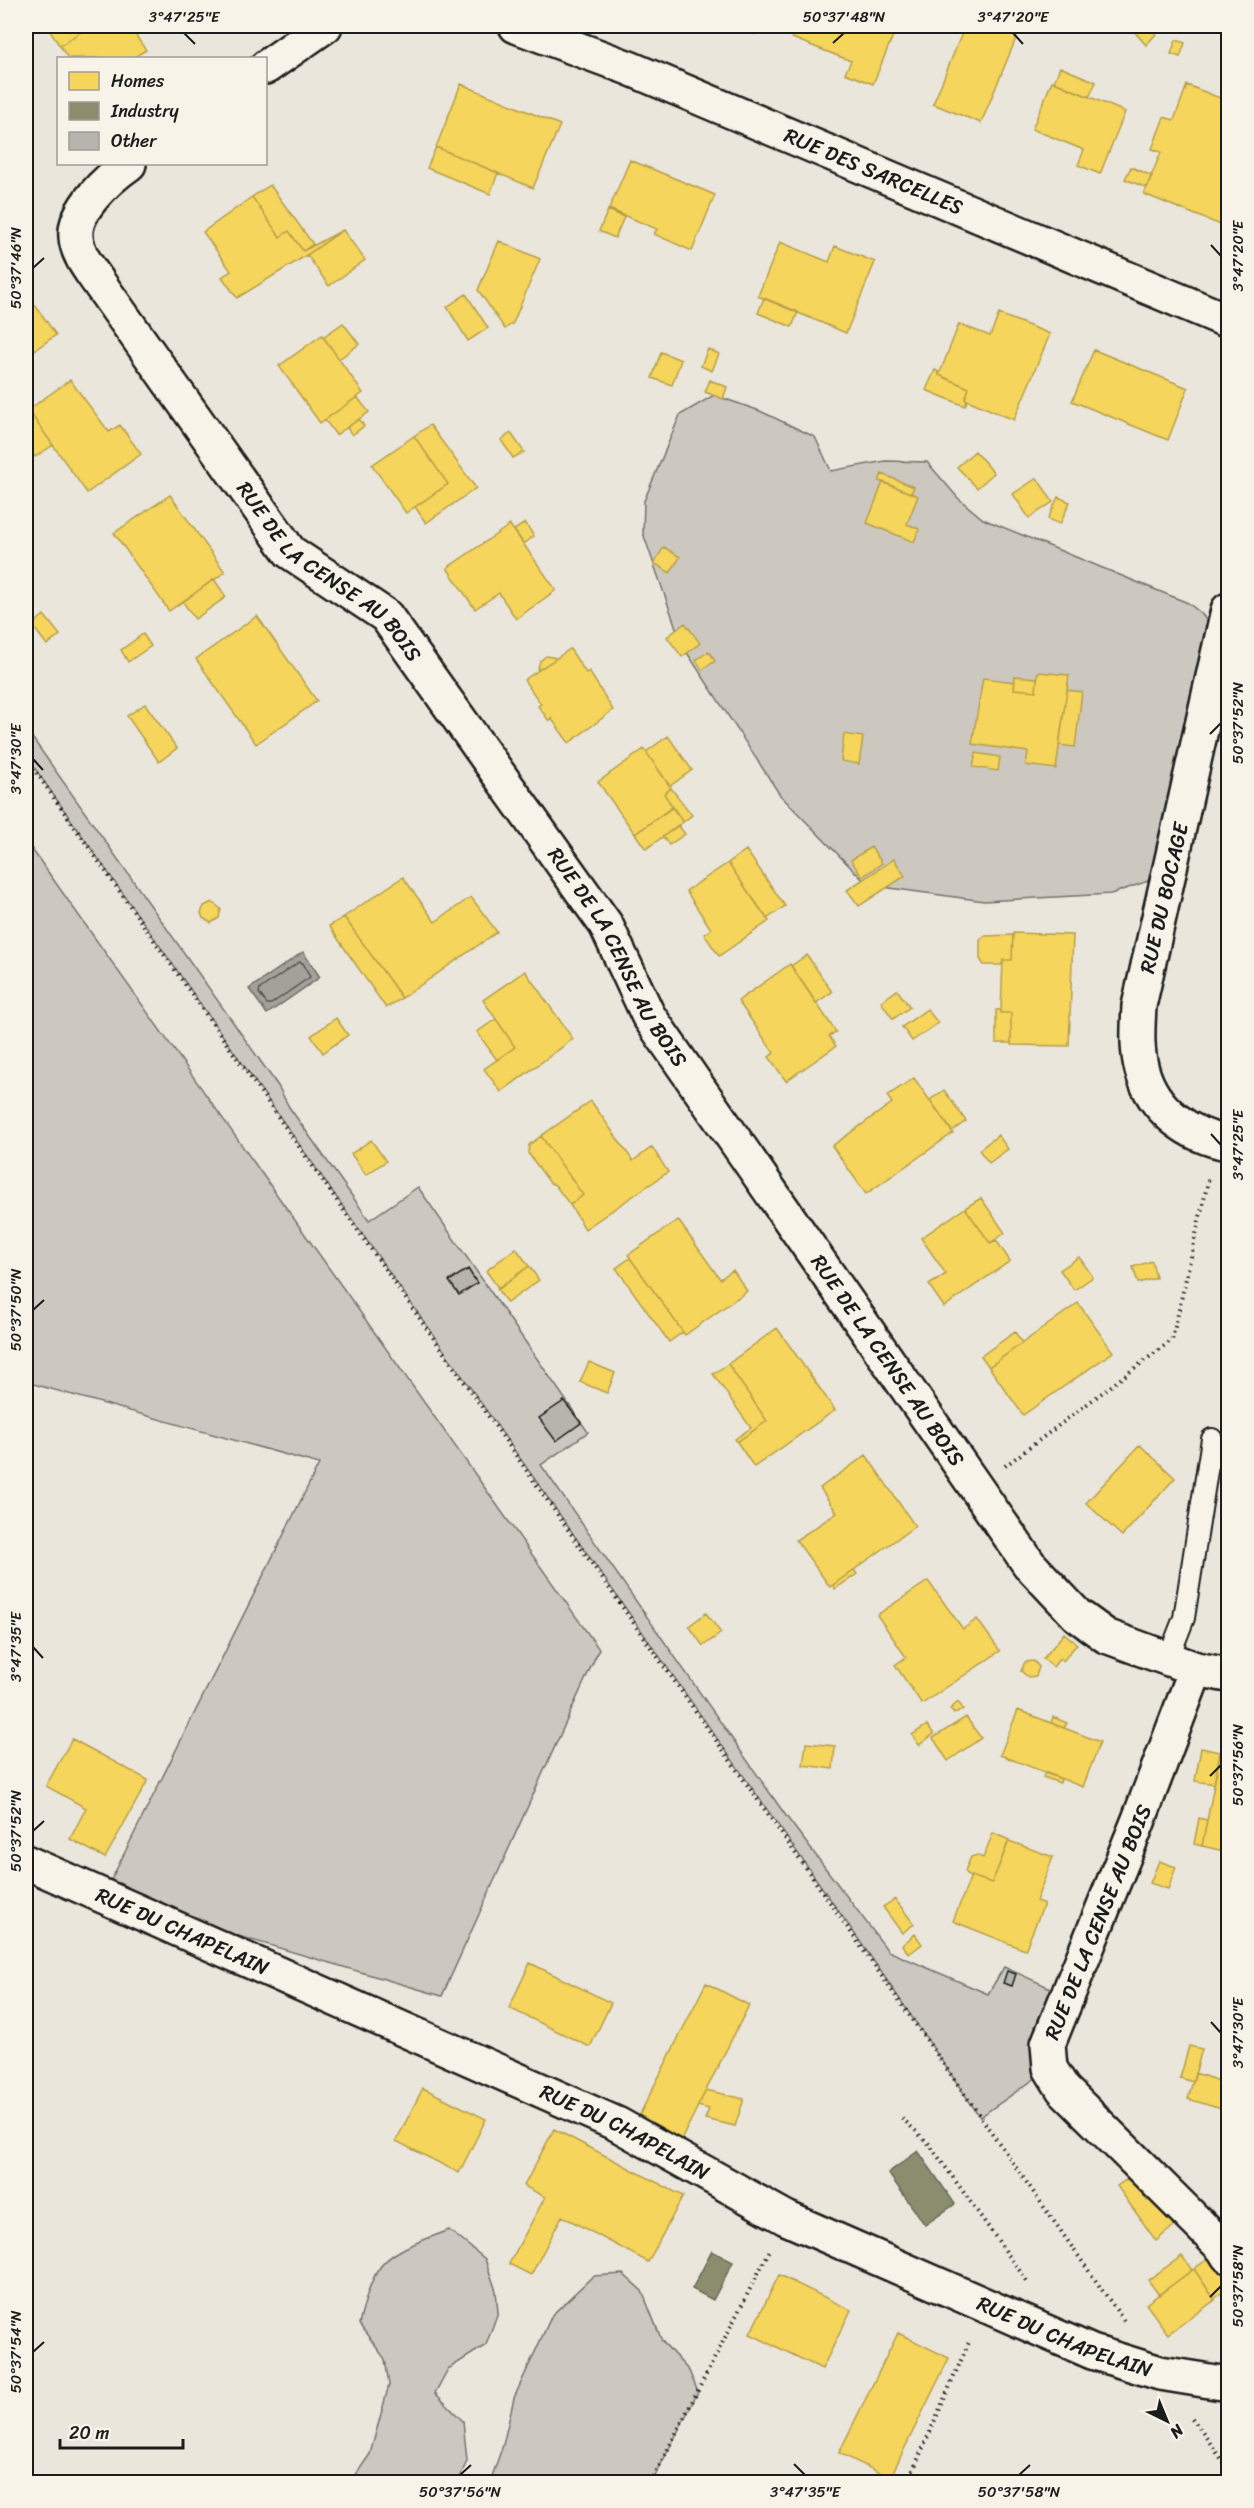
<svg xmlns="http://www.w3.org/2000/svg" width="1254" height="2508" font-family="Sriracha,sans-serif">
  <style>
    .green { fill: #ccc8c0; stroke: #74726e; stroke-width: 1.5 }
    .water { fill: #a3a19a; stroke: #6d6c68; stroke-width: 1.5 }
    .homes { fill: #f6d55c; stroke: #b59e49; stroke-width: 1.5 }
    .industry { fill: #8c8c6e; stroke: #6a6a55; stroke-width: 1.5 }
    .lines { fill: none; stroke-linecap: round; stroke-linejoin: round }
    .shore { stroke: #52514e; stroke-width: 1.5 }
    .building { fill: #b6b4ac; stroke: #1c1c1c; stroke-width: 1.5 }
    .service-casing { stroke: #1c1c1c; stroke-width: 24 }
    .minor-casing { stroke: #1c1c1c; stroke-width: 38 }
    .path { stroke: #1c1c1c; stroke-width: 4; stroke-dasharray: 1.5 4.5; stroke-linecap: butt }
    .service { stroke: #f7f3e8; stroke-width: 20 }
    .minor { stroke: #f7f3e8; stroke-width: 33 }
    .ticks { fill: none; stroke: #1c1c1c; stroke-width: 2 }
    .labels { text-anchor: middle; stroke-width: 6; stroke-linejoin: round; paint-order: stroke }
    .street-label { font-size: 21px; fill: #1c1c1c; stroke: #f7f3e8 }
    .neatline { fill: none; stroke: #1c1c1c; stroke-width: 2 }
    .ticks-label { font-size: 15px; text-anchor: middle; fill: #1c1c1c }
  </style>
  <rect width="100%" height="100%" fill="#eae6dc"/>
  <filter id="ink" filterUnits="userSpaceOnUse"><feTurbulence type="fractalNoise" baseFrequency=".0167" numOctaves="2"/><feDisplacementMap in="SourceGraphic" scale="12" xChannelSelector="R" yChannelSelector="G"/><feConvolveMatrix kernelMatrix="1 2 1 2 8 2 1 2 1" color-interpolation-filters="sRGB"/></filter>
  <g filter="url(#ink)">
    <path class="green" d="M714,395l46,16 55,26 16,34 54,-10 42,1 31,36 25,21 205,84 15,12 17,32 -66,232 -43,15 -127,7 -116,-16 -88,-90 -98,-150 -39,-112 1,-32 36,-86z
      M26,729l252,357 11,21 80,113 49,-33 170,245 -47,33 245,351 102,135 100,43 16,-27 62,28 -16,73 -70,49 -107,-157 -847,-1204z
      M26,841l573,808 -157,347 -339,-100 216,-432 -293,-82z
      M449,2230l36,29 11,32 2,21 -12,33 -38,24 -13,24 28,28 4,40 -9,21h-107l19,-28 19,-69 -4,-26 -26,-35c5,-18 9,-38 19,-54 14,-22 48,-30 71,-40z
      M623,2274l19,17 20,50 27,30 9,21 -46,90h-162l13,-37 11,-47 38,-83 41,-39z"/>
    <path class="water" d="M303,952l17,25 -53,37 -18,-25z"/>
    <path class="homes" d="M55,26h34l-29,20 -11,-16z
      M89,26h40l17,24 -13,8h-65l-8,-12z
      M734,26h24l-3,8z
      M797,26h100l-24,58 -28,-11 6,-12 -59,-23z
      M965,26h26l26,10 -36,87 -48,-19z
      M1137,26h11l8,8 -10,11 -14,-16z
      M1176,40l9,3 -5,14 -9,-3z
      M1060,67l36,15 -7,15 -35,-15z
      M1052,81l73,31 -25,62 -22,-9 6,-15 -52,-21z
      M461,84l99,41 -27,63 -97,-41z
      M1187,85l38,15 -4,12 7,3v96l-5,15 -79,-32 17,-42 -9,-3 12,-32 10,3z
      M1228,94v21l-7,-3z
      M436,147l62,26 -8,21 -63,-26z
      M630,160l85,35 -23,56 -38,-17 3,-5 -48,-20z
      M1131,167l21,9 -5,12 -22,-9z
      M270,185l43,59 -10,7 -14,-20 -9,6 -28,-40z
      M252,197l28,40 9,-6 14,20 40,-21 -36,25 -70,43 -15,-21 9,-6 -28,-39z
      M608,210l16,7 -9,21 -16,-7z
      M343,230l22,30 -36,26 -22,-31z
      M499,241l41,18 -27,64 -8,6 -27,-39z
      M780,242l49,20 6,-16 40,16 -29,71 -88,-37z
      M26,292l30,43 -30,21z
      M466,294l22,34 -20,13 -21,-34z
      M764,298l34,14 -6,15 -34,-14z
      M999,314l51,20 -36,86 -49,-21 4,-11 -30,-13 20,-51 31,12z
      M343,323l16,21 -20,15 -16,-22z
      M322,335l41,58 -43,30 -41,-57z
      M708,349l11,5 -7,17 -11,-5z
      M1094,350l94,38 -20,52 -96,-39z
      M661,352l20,8 -9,25 -20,-7z
      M935,370l4,2v3l30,13 -4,11 2,2 -2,5 -39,-16z
      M70,380l39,52 11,-7 21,29 -54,39 -59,-83z
      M710,380l17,7 -4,12 -18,-7z
      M357,397l12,15 -33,23 -11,-15z
      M28,410l25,35 -18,12 -9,-13v-32z
      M359,419l5,7 -12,9 -5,-7z
      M430,425l46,63 -50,35 -11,-16 33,-23 -34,-48z
      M511,433l13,19 -11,6 -12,-18z
      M414,436l34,48 -42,29 -34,-48z
      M975,451l19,22 -17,15 -20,-21z
      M882,474l32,13 -3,6 -32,-12z
      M1037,478l16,24 -24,16 -16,-24z
      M883,482l35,14 -11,28 12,5 -5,13 -47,-19z
      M170,495l55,77 -56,39 -55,-78z
      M1058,497l12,5 -10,22 -12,-5z
      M525,523l9,13 -10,8 -10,-14z
      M510,525l46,65 -40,29 -17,-26 -24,16 -28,-41z
      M664,547l16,10 -10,16 -16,-10z
      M214,579l12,18 -31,22 -12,-17z
      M44,615l16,20 -13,10 -15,-20z
      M257,616l60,85 -61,43 -60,-85z
      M685,623l15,20 -18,14 -15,-20z
      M143,634l8,12 -23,16 -7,-12z
      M570,649l16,24 3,-2 24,39 -44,33 -18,-25 -2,3 -11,-15 3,-2 -17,-24z
      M709,651l6,10 -13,9 -6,-10z
      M546,656l11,2 -20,13 3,-10z
      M1038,672l31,3 -13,94 -30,-4 2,-13 -56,-8 11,-66 32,4 -1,7 22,2z
      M1015,676l22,2 -1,13 -22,-2z
      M1067,690l15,2 -7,55 -16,-2z
      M145,704l32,44 -18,14 -32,-46z
      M844,734l19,3 -4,27 -18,-3z
      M668,736l24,34 -22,16 -24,-34z
      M644,749l27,39 -7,6 9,13 -38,27 -37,-52z
      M976,753l24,4 -2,14 -25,-4z
      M671,788l21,27 -9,7 -19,-28z
      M672,807l11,15 -37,27 -11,-15z
      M678,825l7,9 -16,11 -6,-8z
      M871,847l11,16 -20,14 -11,-17z
      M746,850l39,56 -18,13 -39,-56z
      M894,859l11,17 -46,30 -12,-16z
      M728,863l41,58 -50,35 -15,-22 7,-5 -25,-38z
      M403,877l32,45 36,-25 26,35 -95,66 -58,-81z
      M212,902l9,7 -2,9 -8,5 -8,-5 -2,-5 3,-7z
      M344,917l58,81 -16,10 -57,-82z
      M1013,933l60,2 -4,111 -58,-1v-32h-10v-3l2,-50h9z
      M1013,935l-1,25h-9l-1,5h-18l-4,-6v-19l4,-4z
      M807,955l25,37 -16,11 -25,-37z
      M790,964l46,68 -7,4 7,10 -50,35 -17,-24 5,-4 -36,-52z
      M525,971l48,68 -72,53 -17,-23 31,-22 -32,-47z
      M897,990l13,17 -17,12 -12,-17z
      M927,1009l11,14 -26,18 -10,-14z
      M996,1010h5v3h10v30h-15z
      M336,1018l12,17 -25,18 -12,-17z
      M496,1019l19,28 -18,13 -20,-28z
      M914,1078l39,55 -87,61 -34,-48 60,-43 -5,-7z
      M944,1090l22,31 -14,10 -22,-31z
      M591,1101l42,60 19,-14 16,25 -83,57 -15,-24 13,-10 -42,-59z
      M998,1135l10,14 -19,14 -10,-13z
      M541,1136l42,59 -13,10 -15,-20 -5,-2 -22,-30 1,-8z
      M371,1140l15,21 -20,14 -15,-21z
      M981,1198l24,35 -15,10 -25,-35z
      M965,1208l25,35 6,-3 14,21 -66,46 -15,-22 17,-11 -25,-36z
      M678,1220l42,59 13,-9 14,21 -62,44 -57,-80z
      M516,1248l13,18 -30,23 -13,-18z
      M1079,1257l14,20 -19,13 -14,-20z
      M630,1258l53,74 -14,10 -53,-74z
      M1152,1261l4,17 -18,5 -5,-16z
      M529,1266l10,14 -32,23 -10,-14z
      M1078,1303l35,49 -90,63 -34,-48z
      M777,1328l58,82 -81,57 -17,-25 30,-21 -39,-57z
      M1015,1332l7,11 -33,24 -8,-11z
      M589,1362l26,11 -8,20 -27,-11z
      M728,1364l39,57 -30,21 -2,-3 16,-11 -38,-54z
      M1140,1445l35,33 -53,58 -36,-33z
      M866,1455l49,71 -85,61 -34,-47 41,-27 -17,-25z
      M854,1570l3,4 -22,15 -2,-4z
      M928,1581l35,48 14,-10 23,32 -78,53 -27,-39 11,-8 -29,-42z
      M706,1613l15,20 -18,13 -14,-20z
      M1064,1633l13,11 -14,17 -3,-3 -7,9 -10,-8z
      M1034,1661l5,6 -3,9 -8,1 -7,-6 4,-9z
      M958,1702l5,7 -9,5 -4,-5z
      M1018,1710l82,32 -17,45 -83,-32z
      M966,1717l15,21 -33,23 -15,-23z
      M1053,1717l14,6 -3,5 -13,-5z
      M927,1725l7,9 -15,11 -7,-10z
      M72,1739l76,41 -43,78 -35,-19 16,-31 -40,-22z
      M806,1743l29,3 -2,23 -30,-4z
      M1201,1748l19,4 -6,32 -19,-3z
      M1221,1750l7,2v100l-26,-6z
      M1045,1773l16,6 -1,4 -17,-6z
      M1199,1818l8,2 -5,26 -8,-2z
      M993,1833l16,7 -17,43 -21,-7 -1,2 -5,-7 6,-14 6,-2 6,3z
      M1009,1841l44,16 -17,44 8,3 -19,46 -72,-29 18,-45 21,7z
      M1159,1861l17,6 -8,22 -18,-6z
      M895,1899l19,25 -12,9 -19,-26z
      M915,1934l7,10 -13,10 -7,-9z
      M530,1963l81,40 -21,44 -81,-39z
      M706,1983l43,22 -70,139 -43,-22z
      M1189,2046l13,3 -9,33 -13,-4z
      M1195,2073l27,9 -2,6 8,3v20l-40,-12z
      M423,2088l63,31 -27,54 -63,-32z
      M706,2090l38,9 -9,27 -30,-7 4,-10 -11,-3z
      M554,2129l129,67 -35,66 -86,-46 -31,59 -22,-11 36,-67 -21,-11z
      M1130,2177l17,24 15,-13 25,27 -31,26 -39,-55z
      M1213,2255l15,22v11l-14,11 -20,-30z
      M1182,2256l10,14 -33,25 -11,-15z
      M1194,2269l21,31 -47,34 -22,-30z
      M779,2275l72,35 -29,59 -72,-35z
      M898,2333l51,25 -59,120 -51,-25z"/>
    <path class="industry" d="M918,2151l37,53 -30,21 -37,-52z
      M712,2251l21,11 -20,38 -21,-11z"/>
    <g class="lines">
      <path class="shore" d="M299,962l4,1 7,14 -39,27h-4l-8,-11 1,-4z"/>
    </g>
    <path class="building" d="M468,1269l9,14 -18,12 -10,-14z
      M564,1401l17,22 -25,18 -17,-23z
      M1007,1971l9,3 -4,12 -9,-3z"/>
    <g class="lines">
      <g class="service-casing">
        <path id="service" d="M1168,1659l16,-41 28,-179"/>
      </g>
      <g class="minor-casing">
        <g id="minor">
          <path id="s1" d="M516,26l113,42 599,253"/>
          <path d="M266,67l59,-41"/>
          <path id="s2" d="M129,164c-20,14 -56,46 -53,73 1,17 14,33 23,46l191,269 96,64 220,309 42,90 381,549 48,51 29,21 90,33 -58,153 -90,222 2,24 13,21 160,159 5,8"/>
          <path d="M1228,610l-89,396c-1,20 -3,43 3,64 11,40 47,66 86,73"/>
          <path d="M1196,1669l32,6"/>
          <path id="s3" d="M26,1862l591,262 169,94 306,134 68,21 68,11"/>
        </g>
      </g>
      <path class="path" d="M26,758l1098,1563
        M1005,1466l167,-126 37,-163
        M902,2118l27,26 98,137
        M1192,2418l36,50
        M651,2482l119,-232
        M908,2482l62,-142"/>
      <use href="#service" class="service"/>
      <use href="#minor" class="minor"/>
    </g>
  </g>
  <path class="ticks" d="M184,33l11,11M1013,33l10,11M833,43l11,-10M1211,245l10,11M33,268l11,-10M1210,734l11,-11M33,759l10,11M1211,1134l10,11M33,1310l11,-10M33,1647l10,11M1210,1776l11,-11M33,1831l11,-10M1211,2022l10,11M1210,2297l11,-11M33,2352l11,-10M794,2464l11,11M460,2475l11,-10M1019,2475l11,-10"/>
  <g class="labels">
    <g class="street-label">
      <text dy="7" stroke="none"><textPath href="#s1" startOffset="386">RUE DES SARCELLES</textPath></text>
      <text dy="7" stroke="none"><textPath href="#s2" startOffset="518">RUE DE LA CENSE AU BOIS</textPath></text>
      <text transform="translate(1164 898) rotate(-77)" y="7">RUE DU BOCAGE</text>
      <text dy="7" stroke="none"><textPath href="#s2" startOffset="1004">RUE DE LA CENSE AU BOIS</textPath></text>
      <text dy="7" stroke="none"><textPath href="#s2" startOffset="1490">RUE DE LA CENSE AU BOIS</textPath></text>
      <text transform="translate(1098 1922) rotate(-68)" y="7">RUE DE LA CENSE AU BOIS</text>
      <text dy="7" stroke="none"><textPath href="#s3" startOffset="171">RUE DU CHAPELAIN</textPath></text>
      <text dy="7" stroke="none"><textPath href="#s3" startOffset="657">RUE DU CHAPELAIN</textPath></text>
      <text dy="7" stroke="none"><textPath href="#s3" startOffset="1143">RUE DU CHAPELAIN</textPath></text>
    </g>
  </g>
  <rect width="1254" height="2508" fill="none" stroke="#f7f3e8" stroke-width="66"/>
  <rect x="57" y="57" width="210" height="108" fill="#f7f3e8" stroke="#9f9d96" stroke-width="1.5"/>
  <rect x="69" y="72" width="30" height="18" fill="#f6d55c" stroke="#9f9d96" stroke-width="1.5"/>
  <text x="111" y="87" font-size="18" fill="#1c1c1c">Homes</text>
  <rect x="69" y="102" width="30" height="18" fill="#8c8c6e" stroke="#9f9d96" stroke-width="1.5"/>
  <text x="111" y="117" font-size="18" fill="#1c1c1c">Industry</text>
  <rect x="69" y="132" width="30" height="18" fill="#b6b4ac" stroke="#9f9d96" stroke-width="1.5"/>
  <text x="111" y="147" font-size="18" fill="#1c1c1c">Other</text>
  <g transform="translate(1167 2421) rotate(137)" stroke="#f7f3e8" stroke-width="4.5" paint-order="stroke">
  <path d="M0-4.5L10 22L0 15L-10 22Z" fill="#1c1c1c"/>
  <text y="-9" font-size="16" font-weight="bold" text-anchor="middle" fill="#1c1c1c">N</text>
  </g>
  <path d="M60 2439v9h123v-9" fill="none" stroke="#1c1c1c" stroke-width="3"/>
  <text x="69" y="2439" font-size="18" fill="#1c1c1c" stroke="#f7f3e8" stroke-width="4.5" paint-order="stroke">20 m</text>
  <rect x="33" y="33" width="1188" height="2442" class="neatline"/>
  <g class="ticks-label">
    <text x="184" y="22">3°47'25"E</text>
    <text x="844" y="22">50°37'48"N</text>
    <text x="1013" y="22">3°47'20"E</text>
    <text transform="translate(1238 256) rotate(-90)" y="5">3°47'20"E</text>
    <text transform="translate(16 268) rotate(-90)" y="5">50°37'46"N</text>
    <text transform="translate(1238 723) rotate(-90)" y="5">50°37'52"N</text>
    <text transform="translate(16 759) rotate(-90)" y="5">3°47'30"E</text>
    <text transform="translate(1238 1145) rotate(-90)" y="5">3°47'25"E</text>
    <text transform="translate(16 1310) rotate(-90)" y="5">50°37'50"N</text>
    <text transform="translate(16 1647) rotate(-90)" y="5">3°47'35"E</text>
    <text transform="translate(1238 1765) rotate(-90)" y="5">50°37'56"N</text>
    <text transform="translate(16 1831) rotate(-90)" y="5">50°37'52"N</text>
    <text transform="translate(1238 2033) rotate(-90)" y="5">3°47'30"E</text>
    <text transform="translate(1238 2286) rotate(-90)" y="5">50°37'58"N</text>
    <text transform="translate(16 2352) rotate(-90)" y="5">50°37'54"N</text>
    <text x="460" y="2497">50°37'56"N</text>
    <text x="805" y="2497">3°47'35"E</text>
    <text x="1019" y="2497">50°37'58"N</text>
  </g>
</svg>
